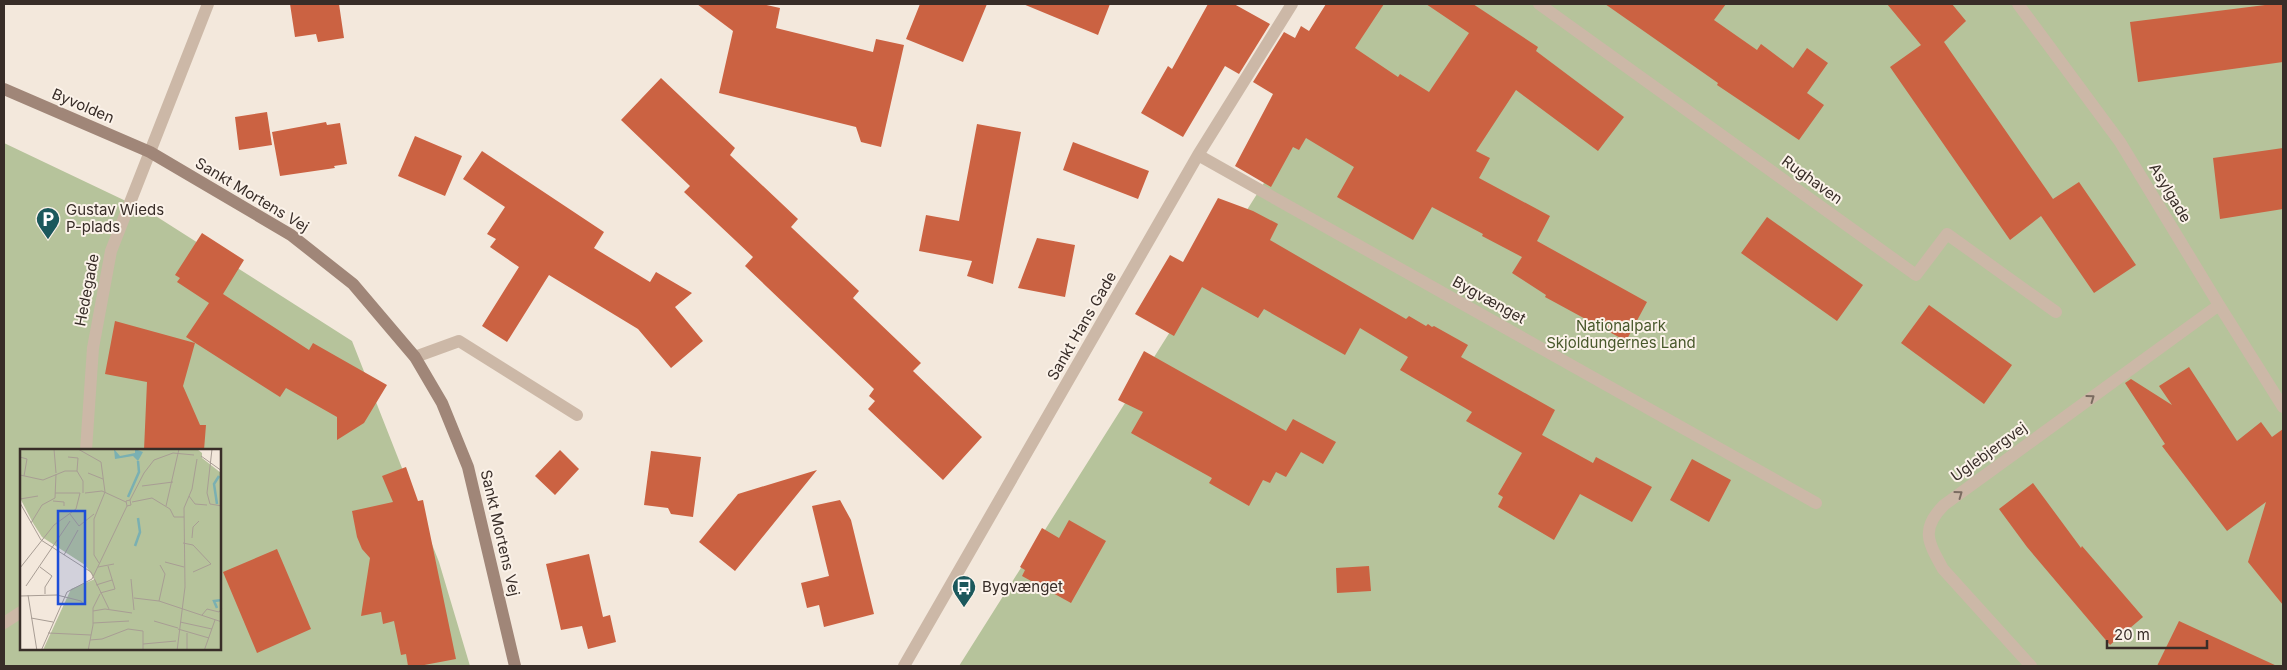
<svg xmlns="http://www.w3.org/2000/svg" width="2287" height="670" font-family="Inter,sans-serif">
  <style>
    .green { fill: #b6c39b; fill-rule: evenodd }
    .building { fill: #cb6242 }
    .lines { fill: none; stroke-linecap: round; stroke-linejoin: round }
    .minor { stroke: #ccb8a7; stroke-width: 12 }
    .secondary { stroke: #a08678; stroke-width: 12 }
    .oneway { stroke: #7b6c61 }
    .labels { text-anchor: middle; stroke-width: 4; stroke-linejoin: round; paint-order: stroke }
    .street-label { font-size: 15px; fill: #382d28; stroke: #fbf2e9 }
    .poi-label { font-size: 15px; fill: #382d28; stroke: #fbf2e9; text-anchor: start }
    .park-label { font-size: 15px; fill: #48582b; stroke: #fbf2e9 }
    .inset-river { fill: none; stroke: #7ab0b2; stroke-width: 2.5 }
    .inset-road { fill: none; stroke: #a89d94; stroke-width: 1 }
    .view { fill: #1d4ed8; fill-opacity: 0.15; stroke: #1d4ed8; stroke-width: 2.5 }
    .inset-edge { fill: none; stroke: #382d28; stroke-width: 2.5 }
  </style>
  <rect width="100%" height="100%" fill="#f3e8dc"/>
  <path class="green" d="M1377,4h906v662h-1324z
    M4,143l147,70 201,128 87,221 31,104h-466zM21,450h199v199h-199z"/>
  <path class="building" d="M290,4h49l5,34 -26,4 -2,-8 -21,3z
    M697,4h65l18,4 -4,20 97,24 3,-13 28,6 -23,102 -20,-5 -5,-15 -137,-34 14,-62z
    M920,4h67l-24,58 -57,-23z
    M1023,4h87l-12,31z
    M1208,4h26l36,20 -31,50 -14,-8 -42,71 -42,-24 27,-47 4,3z
    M1326,4h58l-29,44 43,29 2,-3 29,18 40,-59 -43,-29h47l65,43 -2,4 88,66 -26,34 -82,-61 -40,61 14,7 -11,20 71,38 -13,25 110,61 -21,39 -81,-44 1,-2 -34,-22 10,-16 -40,-21 1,-2 -51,-27 -19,33 -76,-43 17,-30 -48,-29 -7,12 -6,-3 -22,40 -36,-21 38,-72 -20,-12 31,-50 11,6 6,-12 8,5z
    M1605,4h121l-12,16 43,30 4,-6 32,24 14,-20 21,15 -21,30 17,12 -25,35 -82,-55 1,-2z
    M1887,4h65l14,17 -22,21 109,157 26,-17 57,83 -42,28 -53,-77 -31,24 -120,-173 31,-22z
    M2273,4h10v58l-145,20 -8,-60z
    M661,78l74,70 -5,7 68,64 -7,8 68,64 -6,7 68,65 -8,8 69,66 -39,43 -75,-71 7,-8 -6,-5 5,-7 -129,-123 8,-9 -69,-65 6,-6 -69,-66z
    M267,112l5,33 -33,5 -4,-33z
    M326,122l1,3 13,-2 7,41 -13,2 1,2 -55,8 -8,-44z
    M977,124l44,8 -28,152 -26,-8 5,-15 -53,-10 7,-36 33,6z
    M415,136l47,20 -17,40 -47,-20z
    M1073,142l76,29 -11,28 -75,-29z
    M2283,148v61l-63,10 -7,-61z
    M482,151l122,81 -10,16 56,34 6,-10 36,21 -17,14 28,34 -32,27 -33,-39 -89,-54 -42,67 -25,-16 37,-59 -29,-20 6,-8 -9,-5 18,-27 -42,-28z
    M1218,198l35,13 25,13 -8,16 136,79 3,-3 17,10 2,-2 4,3 2,-1 34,19 -7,12 94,53 -13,25 51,28 3,-6 56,30 -20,35 -52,-28 -26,46 -56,-33 5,-10 -5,-3 24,-41 -56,-32 6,-9 -72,-42 8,-13 -48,-29 -15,27 -81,-46 -6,9 -56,-31 -28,49 -39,-22 35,-59 13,7z
    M1767,217l96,68 -26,36 -96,-68z
    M202,233l42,27 -21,34 86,56 4,-7 74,42 -23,38 -27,17v-23l-51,-29 -6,9 -94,-60 23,-34 -32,-21 3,-4 -5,-3z
    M1037,238l38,7 -10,52 -47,-9z
    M1929,305l83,60 -28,39 -83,-61z
    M115,321l80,22 -12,43 17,39h6l-2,25h-60l3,-68 -42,-8z
    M1144,351l142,80 7,-12 43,23 -13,22 -22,-12 -15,25 -10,-5 -6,11 -7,-3 -14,26 -40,-23 3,-5 -81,-45 12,-21 -25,-12z
    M2189,367l48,74 24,-19 11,15 11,-8v176l-35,-43 18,-60 -39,29 -65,-85 3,-2 -40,-61 6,-4 41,26 -13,-19z
    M560,450l19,19 -24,26 -20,-19z
    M651,451l50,6 -8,60 -22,-3 -3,-6 -24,-3z
    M1692,459l39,21 -22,42 -39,-22z
    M406,467l12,34 5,-1 33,159 -37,7h-11l-2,-12 -5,1 -7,-34 -11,3 -2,-12 -20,4 9,-58 -8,-9 -5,-12 -5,-26 41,-9 -11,-26z
    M817,470l-82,101 -36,-29 39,-48z
    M2033,483l48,65 1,-2 61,71 -33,28 -83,-98 -28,-38z
    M840,500l11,20 23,94 -50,13 -5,-22 -12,3 -6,-25 28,-7 -17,-70z
    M1069,520l37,21 -35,62 -49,-27 3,-6 -5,-3 22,-39 17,10z
    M277,549l34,80 -54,24 -34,-81z
    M589,554l14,63 7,-2 6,27 -28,7 -6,-23 -21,4 -15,-66z
    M1369,566l2,25 -34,2 -1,-25z
    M2179,621l98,45h-120z"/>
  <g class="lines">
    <path class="minor" d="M1539,4l377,271 31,-41 109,78
      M2018,4l102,138 99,163 64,102
      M1198,155l618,348
      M415,357l44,-16 118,74
      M86,450l7,-102 18,-97 97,-247
      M4,623l17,-11
      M904,666l294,-511 94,-151
      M2031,666l-88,-97c-15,-27 -23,-40 1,-64l275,-200"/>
    <path class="secondary" d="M4,89l146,63 141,83 62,49 62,73 27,46 26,64 47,199"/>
  </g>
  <defs><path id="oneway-chevron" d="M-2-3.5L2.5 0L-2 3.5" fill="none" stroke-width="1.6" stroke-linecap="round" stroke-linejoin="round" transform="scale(1.25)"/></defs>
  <g class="oneway">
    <use href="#oneway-chevron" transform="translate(2091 398) rotate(-36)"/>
    <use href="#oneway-chevron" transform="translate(1959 494) rotate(-36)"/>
  </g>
  <defs>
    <g id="parking-pin" transform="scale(1.25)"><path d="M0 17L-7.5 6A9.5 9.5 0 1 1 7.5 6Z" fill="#1b585c" stroke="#fbf2e9"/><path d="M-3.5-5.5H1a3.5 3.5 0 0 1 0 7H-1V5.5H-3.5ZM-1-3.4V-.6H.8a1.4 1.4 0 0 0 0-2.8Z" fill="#fff"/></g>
    <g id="bus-pin" transform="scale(1.25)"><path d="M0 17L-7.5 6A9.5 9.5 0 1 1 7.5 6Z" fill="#1b585c" stroke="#fbf2e9"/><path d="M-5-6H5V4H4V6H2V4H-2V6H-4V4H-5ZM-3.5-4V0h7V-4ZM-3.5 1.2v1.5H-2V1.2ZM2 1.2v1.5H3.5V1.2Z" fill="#fff"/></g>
  </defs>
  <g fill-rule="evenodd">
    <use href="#parking-pin" x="48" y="219"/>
    <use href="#bus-pin" x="964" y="587"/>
  </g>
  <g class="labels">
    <g class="street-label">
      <text transform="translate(83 106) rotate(23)" y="5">Byvolden</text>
      <text transform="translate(1812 180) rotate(36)" y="5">Rughaven</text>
      <text transform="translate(2170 193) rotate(59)" y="5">Asylgade</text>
      <text transform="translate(252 195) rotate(31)" y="5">Sankt Mortens Vej</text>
      <text transform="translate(87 290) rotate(-79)" y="5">Hedegade</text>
      <text transform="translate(1489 300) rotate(29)" y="5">Bygvænget</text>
      <text transform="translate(1082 326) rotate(-60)" y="5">Sankt Hans Gade</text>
      <text transform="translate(1989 452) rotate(-36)" y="5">Uglebjergvej</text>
      <text transform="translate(500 533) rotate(77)" y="5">Sankt Mortens Vej</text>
    </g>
    <g class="poi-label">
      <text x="66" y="215">Gustav Wieds<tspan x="66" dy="17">P-plads</tspan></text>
      <text x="982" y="592">Bygvænget</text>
    </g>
    <g class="park-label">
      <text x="1621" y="331">Nationalpark<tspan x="1621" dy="17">Skjoldungernes Land</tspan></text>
    </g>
  </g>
  <g transform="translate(20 449)">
    <rect width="201" height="201" fill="#f3e8dc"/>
    <path d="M0,0h177l5,4v5l19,15v177h-178l28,-61 24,-10 -10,-14 -43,-28 -9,-14 -13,-25z" fill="#b6c39b"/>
    <path d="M94,0l6,7 15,-3v-4l8,3 -5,9 -5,-5 -18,3z" fill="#7ab0b2"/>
    <path class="inset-river" d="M108,48l11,-25 -1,-11M197,55l-3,-20 5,-8M115,97l5,-14 -2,-14M197,159l-3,-7 8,-1"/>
    <path class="inset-road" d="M34,0l2,24M58,0l23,13 4,30 -11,27v36l5,8M192,0l-5,44 3,11 12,2M181,7l21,15M0,8l7,2 -3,17M48,8l10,1 -1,13 6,10v12M68,24l15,6M0,26l23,5 22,-9h12M122,37l31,-4M35,44h25M65,44l17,-2 24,11M169,47l6,8 12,1M0,50l18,-3M110,51l-4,1 1,5 4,-1 -1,-5 14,-27 10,-13 19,-7 21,2M33,52l11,1v4M112,53l20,-4 18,11 4,8h10M0,54l21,37 50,32 18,37M146,57l13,-57M50,65l9,12 15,-12M11,74l11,-18 13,-7 1,-24M172,89l1,-11 6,-6M163,94l10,2 18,19 -18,8M44,106l14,-25M145,113l19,5M20,118l12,9 -7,11v7M78,118l16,-3M0,119l34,-43 22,-16 4,-16M111,130l3,31M76,136l16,-5M6,137l44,-65M80,144l15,-4 -7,-23M8,146l9,56M0,147l37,-1 24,6 2,3M114,149l25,3 63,21M139,152l6,-27 -5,-9M73,162l12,-2 27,4M182,166l5,-6 12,3 3,-4M11,169l22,4M134,172l24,7M160,173l32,7M73,174l36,-2M158,180l31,9M28,184l43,2M167,184v18M70,191l12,-1 26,-10 15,2v20M123,195l33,-3M21,202l26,-59 25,-13 35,-73M68,202l5,-26v-17l7,-14M157,202l8,-64 -1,-79 8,-19 5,-30M184,202l11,-31"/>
    <path class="view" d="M38,62h27v93h-27z"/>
    <rect width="201" height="201" class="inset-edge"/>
  </g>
  <rect width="2287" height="670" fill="none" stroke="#382d28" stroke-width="10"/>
  <path d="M2107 640v8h100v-8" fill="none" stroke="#382d28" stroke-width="2.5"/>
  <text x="2114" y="640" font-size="15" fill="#382d28" stroke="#fbf2e9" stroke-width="4" paint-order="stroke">20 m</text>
</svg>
